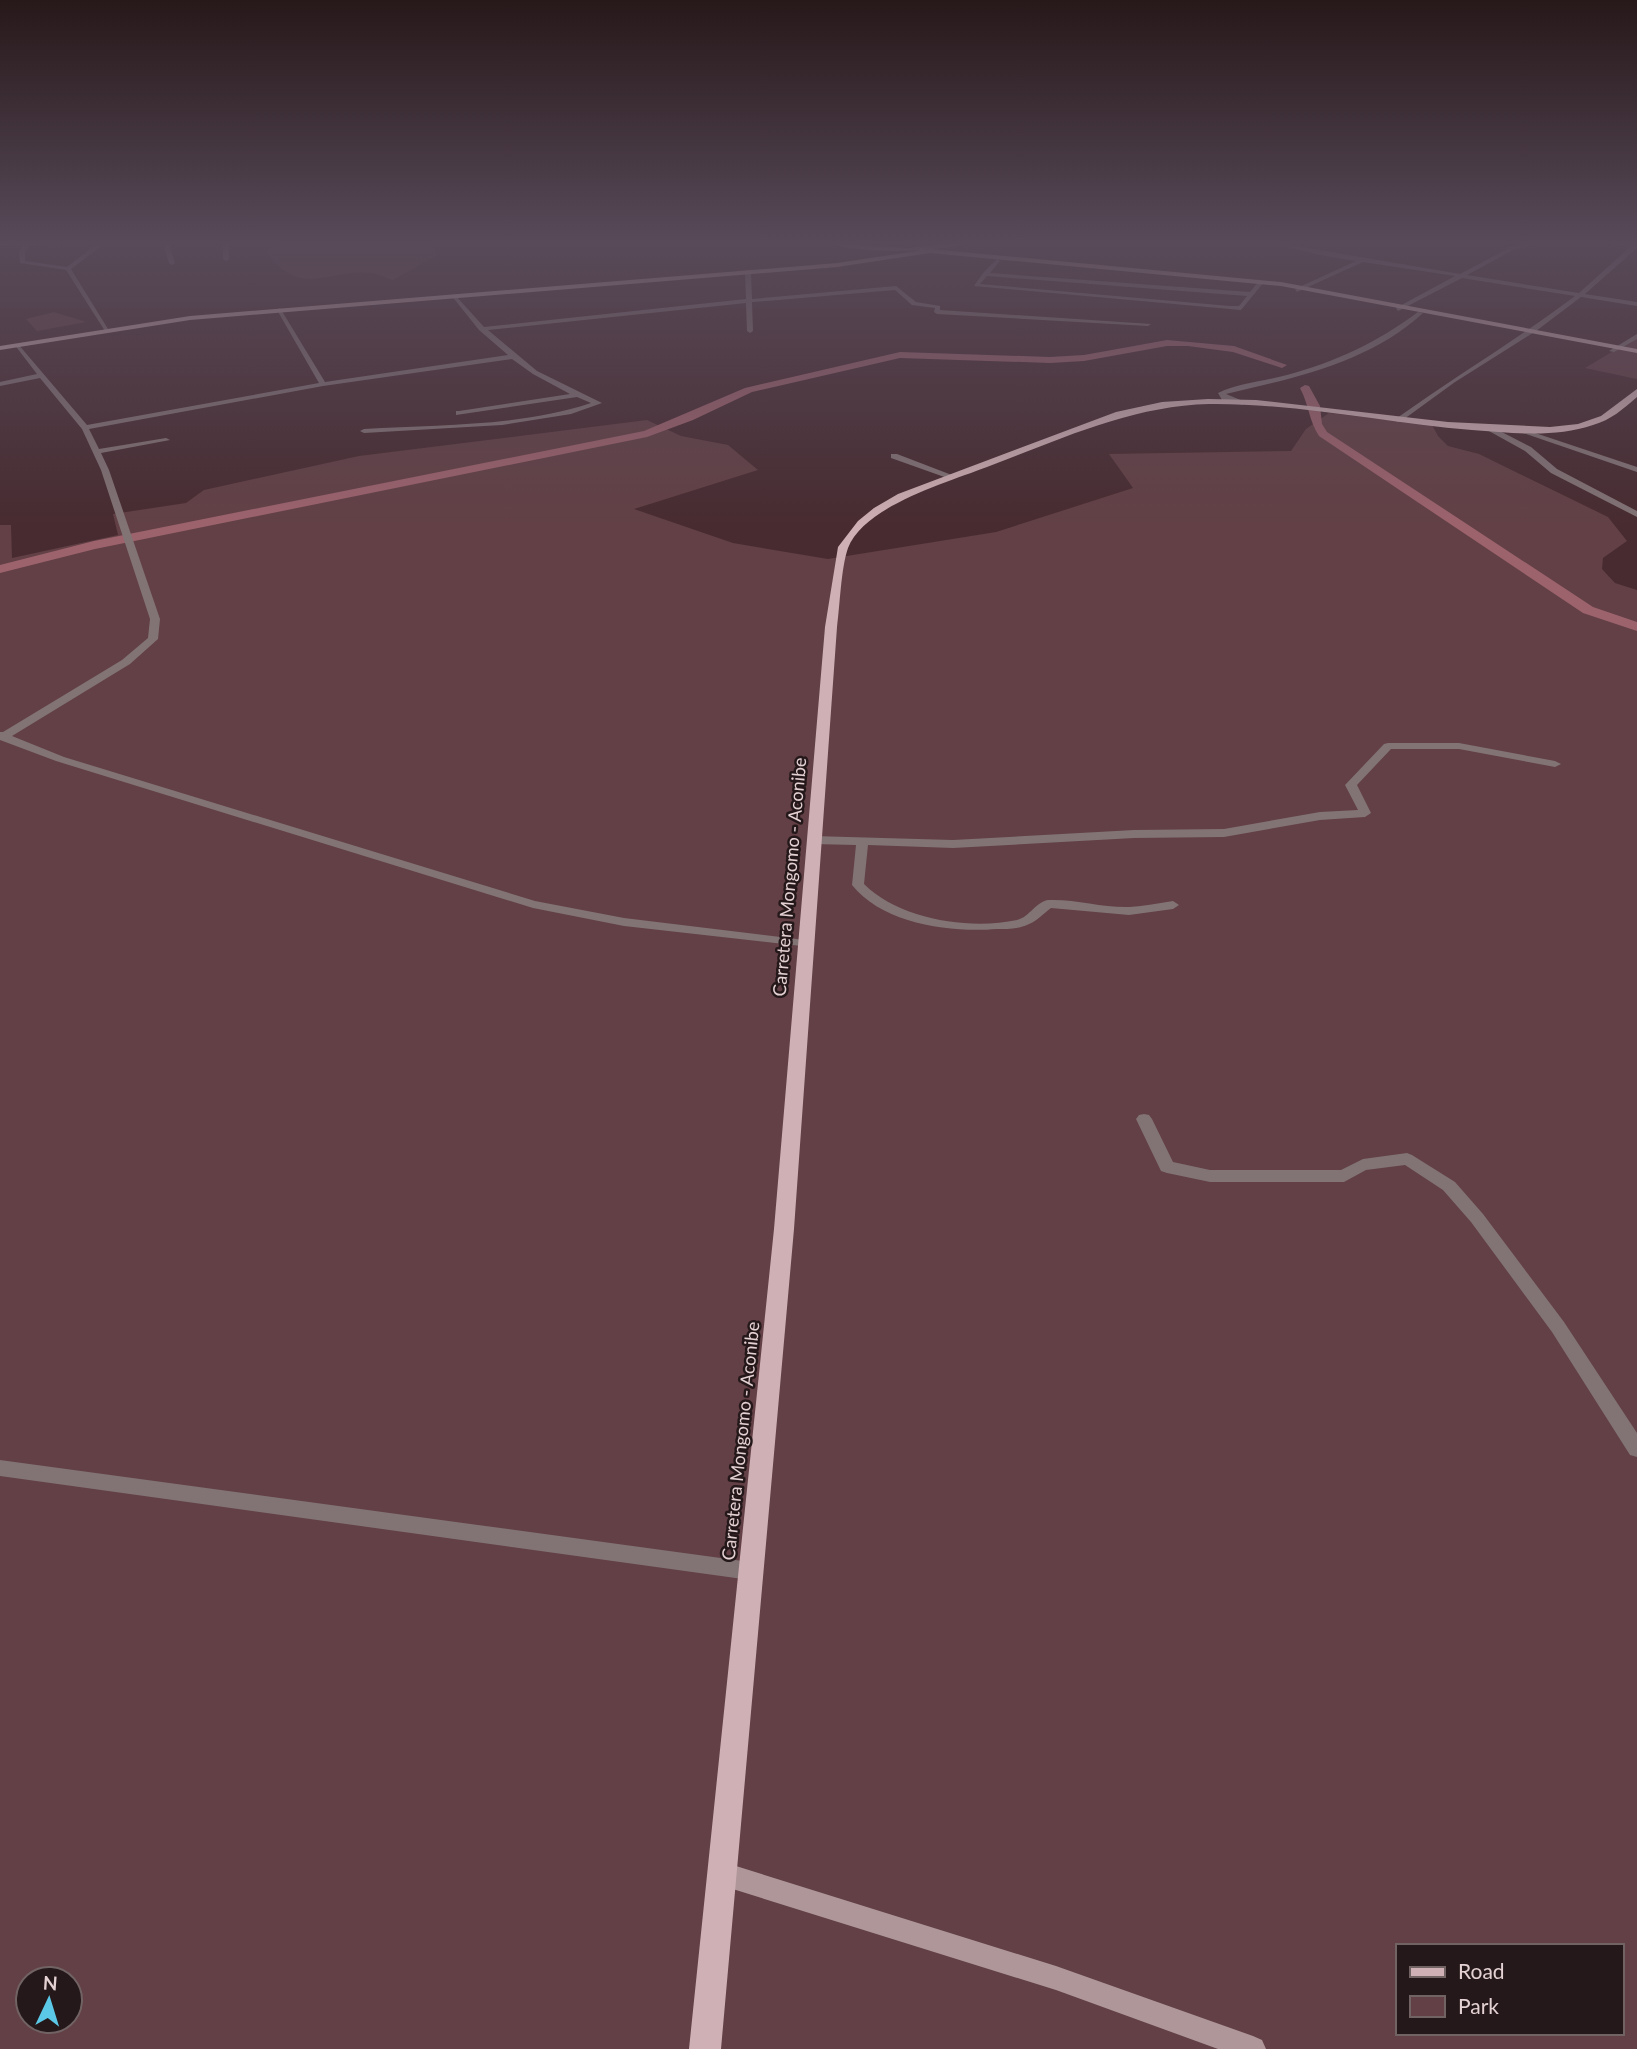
<svg xmlns="http://www.w3.org/2000/svg" width="1637" height="2049" font-family="Lato,sans-serif">
  <style>
    .green { fill: #624045; fill-rule: evenodd }
    .lines { fill: none; stroke-linecap: round; stroke-linejoin: round }
    .canal { fill: #9d636d; fill-rule: evenodd }
    .street { fill: #827375; fill-rule: evenodd }
    .secondary { fill: #ae9699; fill-rule: evenodd }
    .primary { fill: #cfb0b4; fill-rule: evenodd }
    .labels { text-anchor: middle; stroke-width: 5; stroke-linejoin: round; paint-order: stroke }
    .street-label { font-size: 18px; fill: #e4d1d3; stroke: #25181a }
  </style>
  <rect width="100%" height="100%" fill="#472b30"/>
  <path class="green" d="M287,240h142l8,15 -44,25c-7,-2 -14,-6 -21,-7 -46,-5 -69,27 -107,-22l15,-10z
    M54,312l32,10 -49,9 -11,-12z
    M1637,337v42l-52,-11z
    M1329,413l103,12 6,11 10,10 31,8 129,63 19,24 -24,17 -1,11 13,14 22,7v1459h-1637v-1524h11l1,33 106,-23 -5,-21 73,-11 18,-13 155,-34 288,-36 34,16 47,9 30,25 -124,39 99,34 95,16 168,-27 137,-44 -24,-34 182,-3 15,-22zM1397,1946h224v87h-224zM28,1979h42v42h-42z"/>
  <g class="lines">
    <path class="canal" d="M1167,340l67,6 53,19 -5,3 -49,-16 -45,-6h-21l-83,15 -34,2 -150,-5 -148,34 -59,28 -46,17 -552,112 -95,24v-8l94,-24 550,-110 101,-43 155,-36 150,5 34,-2z
      M1305,385l4,1 11,20 2,18 5,8 266,175 44,15v9l-54,-18 -264,-177c-10,-15 -10,-31 -19,-48z"/>
    <path class="street" d="M99,240h53l-47,3 -34,26 37,60 -3,2 -39,-61 -46,-7 -1,-11 4,-7 -23,1v-4zM98,243l-31,24 -42,-6v-9l4,-7z
      M169,240h6l-5,8 5,15 -3,2 -3,-2 -5,-15z
      M228,240h6l-5,6v13l-3,2 -3,-2v-13z
      M1261,240l199,34 51,-27 43,-7 -39,9 -48,26 112,18 51,-46 -46,-7 49,4 4,-3v7l-52,46 52,8v4l-56,-9 -45,34 -81,51 -55,40h-3v-4c59,-42 121,-79 178,-122l-113,-18 -64,33 -2,-3 59,-32 -92,-14 -66,30 -2,-3 61,-28 -36,-6z
      M997,259l3,2 -10,12 260,19 9,-11 5,1 -23,28 -267,-24 9,-13zM987,276l260,20 -8,10h-9l-250,-22z
      M748,270l3,2 1,27 144,-13 20,16 24,4v4l211,14 -3,2 -211,-12 -3,-2 1,-4 -23,-3 -17,-15 -128,11 -15,1 1,29 -3,2 -3,-2 -1,-28 -258,27 49,41 65,32 -31,11 -69,11 -138,8 -4,-2 4,-2c75,-5 155,-2 227,-26l-14,-6 -121,18v-4h3l111,-17 -37,-20 -21,-15 -189,27 -234,43 10,20 67,-11 4,2 -69,13 8,17 51,149 -2,20 -28,25 -118,72 52,21 471,144 89,17 181,22 7,4 -2,3 -186,-21 -91,-18 -477,-147 -56,-21v-8h3l119,-72 26,-22 2,-19 -49,-149 -19,-41 -42,-51 -40,8v-4l37,-8 -23,-30h4l69,81 232,-42 -42,-73 3,-2 45,74 183,-27 -29,-25 -28,-35h4l29,32 262,-28 -1,-27z
      M1418,312l5,1c-53,49 -128,65 -197,81l17,7v4l-21,-5 -4,-7c20,-10 47,-12 69,-18 48,-13 91,-33 131,-63z
      M1637,334v5l-23,13 -5,-1z
      M1492,427l39,20 26,22 80,42v6l-86,-44 -26,-22 -36,-20 -1,-2z
      M1520,428l117,39v5l-117,-40z
      M891,454h6l60,23 -7,2 -59,-21z
      M1388,743h71l96,18 6,3 -6,3 -96,-18h-68l-34,36 14,28 -6,4 -45,3 -96,17 -90,1 -181,10 -85,-3 -4,39c36,36 106,46 153,36 13,-3 19,-19 32,-20 27,-1 54,8 81,7 14,-1 29,-4 43,-6l6,4 -6,4 -44,6 -78,-7c-7,5 -14,13 -22,16 -10,5 -21,5 -32,5 -46,4 -114,-5 -145,-44l4,-40 -43,-1 -6,-4 6,-4 140,4 181,-10 90,-1 96,-17 38,-2 -13,-25 39,-41z
      M1144,1114l5,1 3,4 21,43 37,8h131l22,-11 44,-6 5,2 43,27 28,32 81,108 73,111v24l-7,-2 -78,-123 -81,-110 -28,-32 -38,-25 -39,5 -22,12h-134l-43,-9 -6,-2 -25,-52 3,-4z
      M0,1460l750,102 7,2 3,7 -3,7 -7,2 -750,-104z"/>
    <path class="secondary" d="M819,240l47,6 41,2 70,-8c-36,14 -122,15 -158,0z
      M720,1861l336,105 197,70 9,4 4,9h-48l-162,-59 -336,-105 -8,-4 -4,-8 4,-8z"/>
    <path class="primary" d="M920,248l361,34 356,67v4l-356,-67 -351,-33 -93,14 -647,53 -190,30v-4l190,-30 647,-53 80,-12z
      M1637,389v8c-14,12 -26,23 -44,28 -38,13 -81,8 -121,5 -87,-7 -174,-27 -263,-26 -79,2 -150,36 -222,63 -39,15 -123,39 -139,81 -7,20 -8,57 -11,79l-43,602 -73,820h-32l85,-820 51,-602 13,-80 20,-26 16,-13 24,-14 218,-82 46,-10 46,-3 48,1 192,22 102,5 28,-3 23,-8z"/>
  </g>
  <linearGradient id="sky" x2="0" y2="1"><stop stop-color="#27181a"/><stop offset="0.46" stop-color="#584a59"/><stop offset="1" stop-color="#584a59" stop-opacity="0"/></linearGradient>
  <rect width="1637" height="527" fill="url(#sky)"/>
  <g class="labels">
    <g class="street-label">
      <text transform="translate(790 877) rotate(-85)" y="6">Carretera Mongomo - Aconibe</text>
      <text transform="translate(741 1441) rotate(-84)" y="6">Carretera Mongomo - Aconibe</text>
    </g>
  </g>
  <rect x="1396" y="1944" width="228" height="91" fill="#25181a" stroke="#716264" stroke-width="2"/>
  <rect x="1410" y="1967" width="35" height="10" fill="#cfb0b4" stroke="#716264" stroke-width="2"/>
  <text x="1458" y="1979" font-size="21" fill="#e4d1d3">Road</text>
  <rect x="1410" y="1996" width="35" height="21" fill="#624045" stroke="#716264" stroke-width="2"/>
  <text x="1458" y="2014" font-size="21" fill="#e4d1d3">Park</text>
  <g transform="translate(49 2000) rotate(4)"><circle r="33" fill="#25181a" stroke="#716264" stroke-width="2"/>
  <path d="M0-5L12 26L0 18L-12 26Z" fill="#5ac8e6"/>
  <text y="-10" font-size="19" font-weight="bold" text-anchor="middle" fill="#e4d1d3">N</text>
  </g>
</svg>
